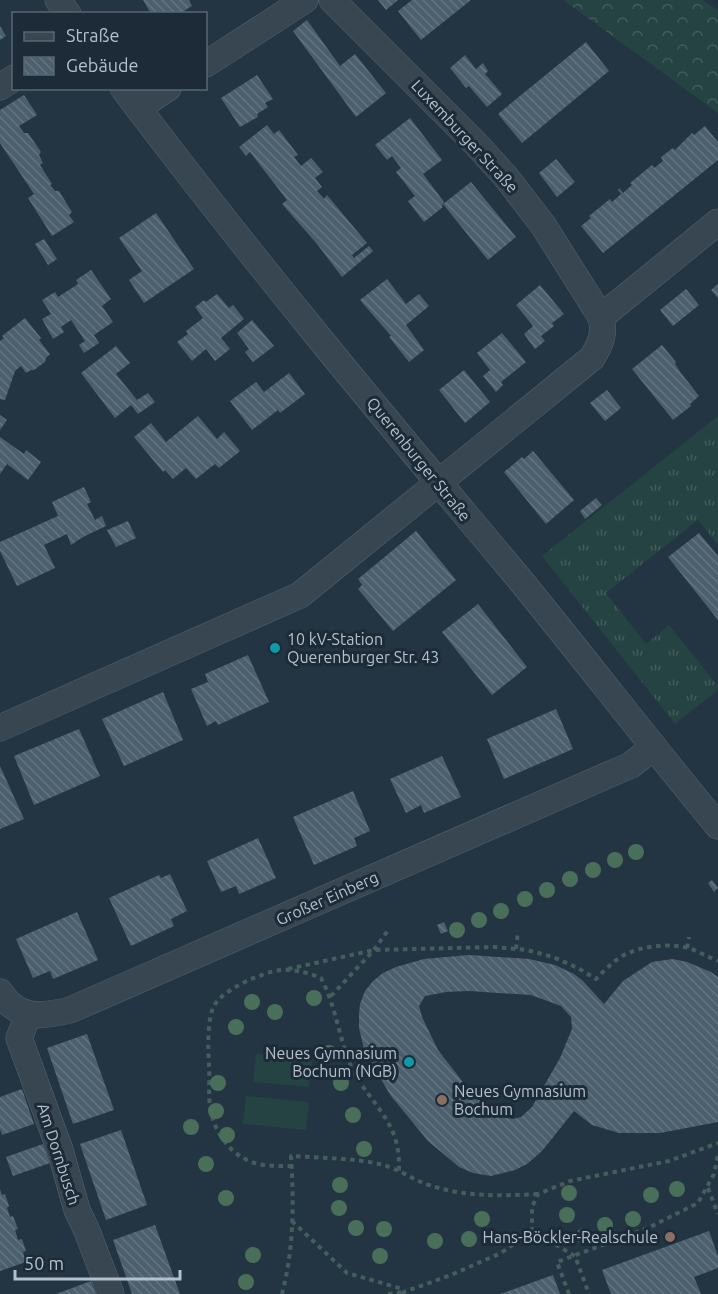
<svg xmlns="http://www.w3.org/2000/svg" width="718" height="1294" font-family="Ubuntu,sans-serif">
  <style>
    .grass { fill: url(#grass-tufts) }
    .forest { fill: url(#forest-crowns) }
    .pitch { fill: #254342 }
    .building { fill: url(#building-back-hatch); fill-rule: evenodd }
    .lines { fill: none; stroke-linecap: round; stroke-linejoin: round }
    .street-casing { stroke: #55646f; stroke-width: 27 }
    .path { stroke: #435f5d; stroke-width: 4; stroke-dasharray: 4.5 4.5; stroke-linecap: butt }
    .street { stroke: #374651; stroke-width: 26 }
    .tree { fill: #496f5a }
    .culture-dot { fill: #0f9aa8; stroke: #1c2b37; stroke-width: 2 }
    .education-dot { fill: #8d6e63; stroke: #1c2b37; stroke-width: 2 }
    .labels { text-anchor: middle; stroke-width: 6; stroke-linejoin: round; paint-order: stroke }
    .street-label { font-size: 16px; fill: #b4c1cc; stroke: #1c2b37 }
    .poi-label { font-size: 16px; fill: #b4c1cc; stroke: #1c2b37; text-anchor: start }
  </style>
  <defs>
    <pattern id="grass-tufts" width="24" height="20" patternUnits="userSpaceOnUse" patternTransform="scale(1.5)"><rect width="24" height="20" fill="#254342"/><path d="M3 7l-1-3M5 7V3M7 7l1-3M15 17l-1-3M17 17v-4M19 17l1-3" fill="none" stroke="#425c5c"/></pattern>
    <pattern id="forest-crowns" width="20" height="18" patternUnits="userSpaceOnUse" patternTransform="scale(1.5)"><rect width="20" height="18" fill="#254342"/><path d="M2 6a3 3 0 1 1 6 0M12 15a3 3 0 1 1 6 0" fill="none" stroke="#425c5c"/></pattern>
    <pattern id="building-back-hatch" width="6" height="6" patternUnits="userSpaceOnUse" patternTransform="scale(1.5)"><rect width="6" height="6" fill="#4b5f6d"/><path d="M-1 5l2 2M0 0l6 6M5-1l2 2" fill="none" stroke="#637481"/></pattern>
  </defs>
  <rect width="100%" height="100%" fill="#233542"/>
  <path class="grass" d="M718,416v129l-20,-25 -92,73 40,51 23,-19 49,61v4l-43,34 -133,-168z"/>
  <path class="forest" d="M563,0h139l16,10v103z"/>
  <path class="pitch" d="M256,1054l56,6 -3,27 -56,-5z
    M246,1096l63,6 -3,28 -63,-6z"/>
  <path class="building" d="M143,0h46l3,6 -8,5 2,3h-35z
    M378,0h20l-12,10z
    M412,0h59l-50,40 -23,-29z
    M307,20l33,46 15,-12 31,39 -30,24 -63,-86z
    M0,26l6,10 -6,4z
    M586,42l23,29 -87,72 -24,-29z
    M465,55l11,14 7,-6 5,8 -3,3 17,20 -15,13 -18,-21 -3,2 -16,-20z
    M257,75l16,24 -8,4 3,4 -11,7 1,3 -18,10 -19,-29z
    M24,95l13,20 -18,11 5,7h4l13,19 -2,3 4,8 -3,2 12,19 -2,1 5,6h4l13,21 -3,3 5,7 -22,14 -24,-38 6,-4 -34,-51v-33z
    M410,118l32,42 -19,14 21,28 -2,4 1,1 -19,15 -16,-21 7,-5 -19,-24 5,-4 -9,-12 -5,4 -12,-15z
    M267,125l7,9 5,-4 19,25 -4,2 7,9 10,-8 12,14 -8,6 7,9 -5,4 7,8 3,-4 40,48 -15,12 2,3 15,-12 4,5 -31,26 -25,-33 -35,-40 5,-4 -37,-48 -4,4 -7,-9z
    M705,126l13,16v18l-115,93 -22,-27 10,-8 -2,-2 21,-17 2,3 9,-8 -3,-4 1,-2 4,5 9,-8 -2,-2 22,-18 2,3 9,-7 -2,-4 12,-9 2,2 17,-17 2,2z
    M556,159l19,23 -18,15 -18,-24z
    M471,182l45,55 -28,23 -45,-56z
    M156,213l38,56 -50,34 -15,-23 13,-9 -23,-33z
    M44,239l13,20 -9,6 -13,-21z
    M91,270l20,29 -9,7 11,16 -19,13 5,8 -15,10 -5,-8 6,-4 -14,-21 -10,7 3,5 -11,7 -11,-20 9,-5 -9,-14 13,-8 3,5 20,-13 -2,-4z
    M387,279l19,25 13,-10 10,12 -23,19 18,25 -15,12 -20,-25 2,-1 -31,-36z
    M718,284v14l-7,-8z
    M540,285l24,29 -12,9 2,3 -13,10 4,5 -10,8 -11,-15 9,-8 -17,-21z
    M686,289l13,16 -26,21 -13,-16z
    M217,294l12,14 4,-3 11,14 -23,19 9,11 -15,12 -9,-12 -14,12 -15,-19 11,-8 -2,-3 17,-13 -8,-11 9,-7 2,2z
    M25,318l16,20 -2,2 11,14 -4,4 -1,4 -11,8h-3l-5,3 -5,-7 -6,5 -10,29 -5,-1v-58l4,-3 -2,-2z
    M252,320l22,26 -21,16 -8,-10 4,-3 -12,-16z
    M502,333l24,29 -25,20 2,3 -7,7 -13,-16 7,-6 -13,-17z
    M662,345l14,17 -1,2 6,9 18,23 -9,8 1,2 -18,14 -41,-51z
    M116,346l14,17 -14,11 21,26 11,-7 7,9 -17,12 -7,-9 -16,13 -34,-45z
    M464,370l26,32 -25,21 -26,-33z
    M289,373l16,21 -25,19 -2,-3 -26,20 -22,-29 26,-19 8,10z
    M607,390l14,18 -16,13 -15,-18z
    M0,415l7,5 -7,10z
    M198,416l19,23 7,-7 16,19 -21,17 -4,-4 -19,15 -10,-11 -13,11 -8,-9 -2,2 -29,-35 17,-14 15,19z
    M0,437l24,17 2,-4 15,12 -13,18 -21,-16 -7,10z
    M533,451l41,49 -28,24 -42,-52 18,-15 2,2z
    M84,487l7,15 -4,2 8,16 7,-4 4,10 -23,11 -12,8 -4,-11 -23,11 11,23 -38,18 -17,-35v-9l58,-26 -6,-14z
    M596,498l6,7 -17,14 -5,-8z
    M128,521l8,17 -20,9 -9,-17z
    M416,531l40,49 -63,51 -35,-42 4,-4 -4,-6z
    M699,533l19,23v64l-50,-63z
    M478,604l49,63 -35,28 -50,-63z
    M275,642l4,9 -4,2 -4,-9z
    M248,655l21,47 -51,23 -2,-4 -9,5 -16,-37 17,-7 -3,-8z
    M163,692l20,48 -59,26 -22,-47z
    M556,709l17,40 -69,30 -17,-40z
    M79,729l21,47 -66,29 -20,-49z
    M442,756l19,41 -37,16 -3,-8 -15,8 -16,-34z
    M0,766l24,53 -24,10z
    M353,791l17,40 -16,7 3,8 -43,19 -21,-48z
    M258,838l18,40 -37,16 -3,-8 -15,6 -14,-31z
    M170,874l17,37 -16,8 3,7 -43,20 -22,-48 50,-23 2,3z
    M712,880l6,8 -4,4 -6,-9z
    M77,912l21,48 -45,19 -3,-8 -17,7 -17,-39z
    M444,922l4,9 -7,3 -4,-9z
    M468,955l61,4 26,6 19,9 9,7 21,23 19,-23 29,-19 21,-3 14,3 24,10 7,5v145l-58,11h-41l-27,-8 -18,-14 -32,40 -15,13 -12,6 -24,6 -18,-3 -14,-6 -31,-26 -37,-45 -26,-43 -6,-25v-14l1,-10 5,-13 8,-10 10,-8 13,-6 28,-8zM469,991l62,4 30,11 10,11 1,12 -12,29 -28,49 -11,10 -8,2 -11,-2 -32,-26 -32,-41 -16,-33 -3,-11 6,-10 21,-4z
    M87,1034l27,76 -41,14 -26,-76z
    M22,1089l12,35 -32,11 -2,-6v-32z
    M121,1130l26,75 -41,15 -26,-76z
    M43,1144l7,19 -37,13 -7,-19z
    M0,1189l2,6 3,-1 4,12 -2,2 3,9 3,-1 5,13 -3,1 3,10 4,-1 4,12 -3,1 3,10 -26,9z
    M155,1225l25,69h-48l-19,-54z
    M709,1231l9,25v12l-24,9 7,17h-90l-9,-24z
    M553,1275l7,19h-60z
    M91,1281l5,13h-40z"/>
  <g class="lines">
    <g class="street-casing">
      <path id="street" d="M58,0l10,14
        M206,64l99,-64
        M0,87l14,-9
        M123,88c124,165 256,324 389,482 70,85 136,172 206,256
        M138,108l30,-20
        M601,317l117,-95
        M0,728l300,-133 292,-237c9,-15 13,-24 9,-41l-58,-92 -37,-48 -30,-33 -144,-144
        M0,992c18,28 41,25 70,18l561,-245 23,-18
        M29,1014l-10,24 41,112 17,60 10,21 24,63"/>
    </g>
    <path class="path" d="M687,948l2,-11
      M516,949l2,-18
      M288,969l86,-19 120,-3 33,3 26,7 25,11 18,11c8,-8 17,-18 28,-24 17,-9 46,-12 64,-7 10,3 20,9 30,13
      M331,996l43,-46 15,-21
      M292,1166c-9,0 -19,0 -28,-1 -30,-4 -50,-30 -54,-59 -2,-13 0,-28 -1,-41 -1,-14 -2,-47 5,-59 9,-17 49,-34 67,-36 15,-1 27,3 40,8 15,28 18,61 31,91 3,9 10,16 15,23 21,29 33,42 32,79
      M708,1188l10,26
      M292,1221l55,52 56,16
      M532,1231l43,25 14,38
      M282,1294c12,-45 12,-92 9,-138 28,2 66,2 92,9 16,4 30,15 46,20 35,12 72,11 109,9
      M388,1294l16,-2 -2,2
      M405,1294l-1,-2 47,-17 50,-22 31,-22v-24l6,-13 32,-13 99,-20 49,-18
      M569,1294l-12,-32 91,-34 50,-25 16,-29 4,-19"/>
    <use href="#street" class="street"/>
  </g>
  <g class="tree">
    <circle cx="636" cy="852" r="8"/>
    <circle cx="615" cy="860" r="8"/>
    <circle cx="593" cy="870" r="8"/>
    <circle cx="570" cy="879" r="8"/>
    <circle cx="547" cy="890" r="8"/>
    <circle cx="525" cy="899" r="8"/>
    <circle cx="501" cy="911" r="8"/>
    <circle cx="479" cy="920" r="8"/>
    <circle cx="457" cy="930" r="8"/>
    <circle cx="314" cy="998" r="8"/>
    <circle cx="252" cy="1002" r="8"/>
    <circle cx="275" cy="1012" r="8"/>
    <circle cx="236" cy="1027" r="8"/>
    <circle cx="329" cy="1053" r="8"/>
    <circle cx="218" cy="1083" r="8"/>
    <circle cx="341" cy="1083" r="8"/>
    <circle cx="216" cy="1111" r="8"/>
    <circle cx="353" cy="1115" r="8"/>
    <circle cx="191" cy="1127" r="8"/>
    <circle cx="227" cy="1135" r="8"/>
    <circle cx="364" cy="1149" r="8"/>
    <circle cx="206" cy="1164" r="8"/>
    <circle cx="340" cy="1185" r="8"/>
    <circle cx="677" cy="1189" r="8"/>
    <circle cx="569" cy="1193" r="8"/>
    <circle cx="651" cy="1195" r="8"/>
    <circle cx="226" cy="1198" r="8"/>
    <circle cx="339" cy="1208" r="8"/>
    <circle cx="567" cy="1215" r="8"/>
    <circle cx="482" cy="1219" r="8"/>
    <circle cx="633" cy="1219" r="8"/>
    <circle cx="605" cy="1225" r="8"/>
    <circle cx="356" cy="1228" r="8"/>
    <circle cx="384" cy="1229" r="8"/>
    <circle cx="584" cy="1236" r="8"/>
    <circle cx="469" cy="1239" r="8"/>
    <circle cx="435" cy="1241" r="8"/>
    <circle cx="253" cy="1255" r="8"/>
    <circle cx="380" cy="1256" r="8"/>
    <circle cx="246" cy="1282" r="8"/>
  </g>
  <g class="culture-dot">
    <circle cx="275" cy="648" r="6"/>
    <circle cx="409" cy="1062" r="6"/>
  </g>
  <g class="education-dot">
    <circle cx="442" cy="1100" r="6"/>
    <circle cx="670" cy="1237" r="6"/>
  </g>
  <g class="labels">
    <g class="street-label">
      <text transform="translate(465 136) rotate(47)" y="6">Luxemburger Straße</text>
      <text transform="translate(419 459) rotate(51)" y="6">Querenburger Straße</text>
      <text transform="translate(327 898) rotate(-24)" y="6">Großer Einberg</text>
      <text transform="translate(59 1154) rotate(72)" y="6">Am Dornbusch</text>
    </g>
    <g class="poi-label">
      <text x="287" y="645">10 kV-Station<tspan x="287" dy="18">Querenburger Str. 43</tspan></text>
      <text x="397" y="1059" text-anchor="end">Neues Gymnasium<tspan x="397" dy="18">Bochum (NGB)</tspan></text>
      <text x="454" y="1097">Neues Gymnasium<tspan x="454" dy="18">Bochum</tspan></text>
      <text x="658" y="1243" text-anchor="end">Hans-Böckler-Realschule</text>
    </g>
  </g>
  <rect x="12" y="12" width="195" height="78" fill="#1c2b37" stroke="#596773" stroke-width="1.5"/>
  <rect x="24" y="32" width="30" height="9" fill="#374651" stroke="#596773" stroke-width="1.5"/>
  <text x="66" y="42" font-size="18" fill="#b4c1cc">Straße</text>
  <rect x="24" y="57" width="30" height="18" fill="url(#building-back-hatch)" stroke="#596773" stroke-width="1.5"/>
  <text x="66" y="72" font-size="18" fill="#b4c1cc">Gebäude</text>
  <path d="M15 1270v9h165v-9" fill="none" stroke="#b4c1cc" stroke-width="3"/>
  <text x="24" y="1270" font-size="18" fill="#b4c1cc" stroke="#1c2b37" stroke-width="4.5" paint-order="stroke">50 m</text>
</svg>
